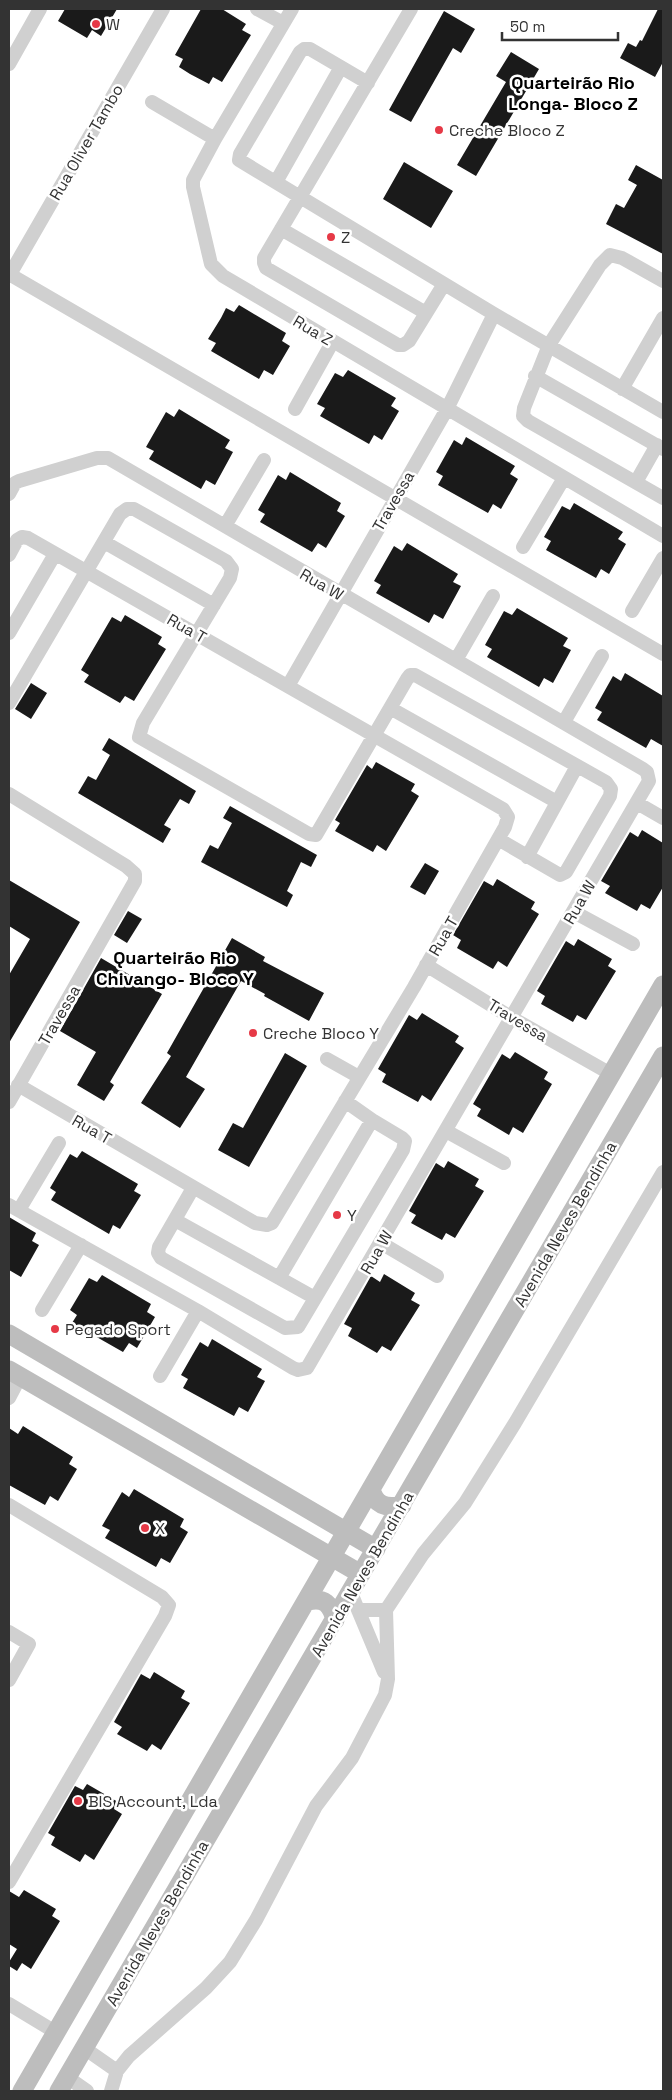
<svg xmlns="http://www.w3.org/2000/svg" width="672" height="2100" font-family="'Space Grotesk',sans-serif">
  <style>
    .building { fill: #1a1a1a }
    .lines { fill: none; stroke-linecap: round; stroke-linejoin: round }
    .street { stroke: #d0d0d0; stroke-width: 14 }
    .secondary { stroke: #bdbdbd; stroke-width: 19 }
    .poi-dot { fill: #e63946; stroke: #fff; stroke-width: 2 }
    .labels { text-anchor: middle; stroke-width: 5; stroke-linejoin: round; paint-order: stroke }
    .poi-label { font-size: 16px; fill: #333; stroke: #fff; text-anchor: start }
    .street-label { font-size: 16px; fill: #333; stroke: #fff }
    .neighbourhood-label { font-size: 18px; font-weight: bold; fill: #000; stroke: #fff }
  </style>
  <rect width="100%" height="100%" fill="#fff"/>
  <path class="building" d="M65,9h52l-16,27 -9,-6 -5,8 -29,-17z
    M201,9h21l24,15 -4,6 9,5 -29,47 -9,-5 -4,7 -19,-10 -11,-7 4,-8 -8,-4z
    M658,9h5v53l-8,15 -35,-19 8,-15 8,4 4,-7 2,1z
    M444,11l31,18 -14,24 -8,-5 -42,74 -22,-12z
    M511,52l28,17 -63,107 -19,-11 49,-83 -10,-6z
    M404,162l49,29 -22,37 -48,-29z
    M636,165l27,15v74l-57,-30 10,-20 8,4 13,-23 -9,-5z
    M239,305l47,28 -4,8 8,5 -17,29 -9,-5 -5,9 -48,-28 5,-8 -8,-4 13,-21 5,-10 8,4z
    M348,370l48,28 -5,8 8,5 -17,29 -8,-5 -5,9 -49,-28 5,-8 -8,-4 18,-31 8,4z
    M179,409l51,31 -5,8 8,4 -18,33 -9,-5 -5,9 -52,-30 5,-8 -8,-4 20,-35 8,5z
    M466,437l49,29 -5,8 8,5 -17,30 -8,-5 -5,9 -50,-28 5,-9 -7,-4 18,-32 8,5z
    M290,472l51,31 -4,8 8,5 -19,32 -8,-5 -6,9 -52,-30 5,-8 -7,-4 20,-35 8,5z
    M574,503l49,29 -5,7 8,5 -17,30 -8,-5 -5,9 -50,-28 5,-9 -7,-4 18,-31 8,4z
    M407,543l51,31 -5,8 8,4 -18,33 -9,-5 -5,9 -53,-30 5,-8 -7,-4 20,-35 8,5z
    M517,608l51,30 -5,8 8,4 -18,33 -9,-5 -5,9 -52,-30 5,-8 -7,-4 19,-34 8,4z
    M125,615l37,22 -4,7 8,5 -32,52 -9,-5 -5,7 -36,-21 5,-7 -8,-5 31,-53 9,5z
    M625,673l38,23v50l-12,-7 -5,9 -49,-28 5,-8 -7,-4 18,-32 8,5z
    M31,683l16,10 -16,26 -16,-10z
    M109,738l87,53 -7,13 -9,-5 -16,26 7,4 -8,14 -85,-50 10,-17 8,4 14,-25 -8,-5z
    M376,762l39,22 -4,7 8,5 -33,55 -9,-6 -4,7 -38,-21 5,-8 -5,-3 32,-55 5,4z
    M230,806l87,49 -6,12 -10,-5 -14,29 6,4 -6,12 -86,-45 9,-17 8,4 14,-26 -9,-5z
    M642,830l21,13v44l-13,22 -9,-5 -4,7 -32,-18 5,-7 -9,-5 29,-49 8,5z
    M425,863l14,8 -14,24 -15,-8z
    M497,879l38,23 -4,7 8,5 -32,53 -9,-6 -5,8 -36,-21 4,-8 -8,-5 31,-54 9,5z
    M9,880l71,42 -71,121v-68l21,-36 -21,-13z
    M128,911l14,8 -15,24 -13,-8z
    M232,938l33,19 -2,4 61,32 -15,28 -45,-25 1,-2 -24,-13 -55,96 19,12 -25,39 -39,-25 30,-47 -4,-3z
    M578,939l34,20 -4,7 8,5 -30,49 -9,-5 -4,7 -32,-18 4,-8 -8,-5 29,-50 8,5z
    M101,958l61,36 -52,88 4,3 -10,16 -27,-16 19,-33 -36,-21z
    M422,1013l37,23 -4,6 9,6 -33,53 -9,-6 -4,7 -36,-20 4,-8 -8,-5 31,-54 8,5z
    M515,1052l33,20 -4,7 8,5 -29,49 -10,-6 -4,8 -32,-19 4,-7 -8,-5 29,-50 8,5z
    M285,1053l22,13 -58,101 -31,-17 15,-27 10,5z
    M82,1151l56,33 -4,7 7,4 -21,34 -7,-4 -4,9 -58,-34 5,-8 -6,-4 20,-34 7,4z
    M448,1161l31,18 -4,7 9,5 -29,47 -9,-5 -4,7 -31,-17 5,-8 -7,-4 27,-48 8,5z
    M9,1217l27,16 -4,8 7,4 -18,32 -12,-7z
    M384,1274l31,19 -4,7 9,5 -29,46 -9,-5 -5,7 -29,-17 4,-8 -8,-4 27,-48 9,6z
    M102,1275l49,29 -4,8 8,5 -18,31 -8,-5 -6,9 -51,-29 5,-8 -7,-5 19,-32 8,4z
    M212,1339l50,30 -5,8 8,4 -17,31 -9,-5 -5,9 -51,-28 5,-9 -7,-4 12,-21 7,-12 8,5z
    M23,1426l50,31 -4,7 8,5 -19,32 -8,-5 -5,9 -36,-20v-57l9,6z
    M134,1489l50,30 -4,8 8,5 -18,31 -9,-5 -5,9 -51,-29 5,-8 -8,-4 20,-34 7,5z
    M154,1672l31,19 -4,7 9,5 -29,47 -9,-6 -5,7 -30,-17 5,-7 -8,-5 27,-48 9,5z
    M87,1784l31,18 -4,7 8,5 -28,46 -9,-6 -5,8 -29,-17 4,-8 -7,-4 27,-47 8,4z
    M24,1890l32,19 -4,7 8,5 -29,48 -9,-6 -5,8 -8,-5v-4l8,-13 -8,-5v-53l10,6z"/>
  <g class="lines">
    <path class="street" d="M257,9l26,14
      M292,9l-77,130 -22,41v7l18,77 12,12 440,260
      M411,9l-147,249v5l2,5 132,77h5l6,-4 35,-57
      M9,64l31,-55
      M368,83l-58,-34h-6l-4,3 -60,102 -1,6 255,154 169,98
      M152,102l63,37
      M276,182l65,-115
      M281,229l145,84
      M9,274l654,380
      M9,276l154,-267
      M663,281l-41,-23 -12,-3 -10,10 -51,80 -25,63 -1,8 5,5 135,77
      M535,376l128,73
      M622,389l41,-71
      M295,409l38,-68
      M636,482l21,-37
      M9,494l6,-11 4,-2 78,-23h11l535,311 4,3 2,9 -342,587 -9,2 -5,-2 -95,-57 -189,-106
      M225,526l39,-66
      M104,542l110,63
      M523,547l41,-69
      M9,555l8,-15 5,-3 6,1 475,271 5,8 -3,10 -91,160 -142,236 -5,2 -12,-2 -237,-138
      M632,611l31,-53
      M9,633l46,-79
      M456,660l37,-64
      M288,686l159,-277 47,-95
      M9,703l111,-189 7,-5h7l92,52 6,8 -2,9 -87,145 -4,14 170,97 7,1 91,-156 3,-4h5l191,107 5,7 -1,7 -44,76 -6,3 -62,-36
      M390,708l167,94
      M564,722l38,-66
      M9,794l117,72 9,8v7l-126,221
      M637,803l26,15
      M527,857l50,-91
      M574,912l59,32
      M426,965l86,53 99,56
      M327,1059l32,18
      M446,1131l58,32
      M193,1188l-34,59 -1,6 3,5 124,70 13,-1 105,-177 2,-9 -3,-3 -30,-18 -27,-19
      M19,1210l40,-67
      M175,1220l140,78
      M381,1243l56,33
      M279,1278l93,-158
      M42,1310l39,-65
      M160,1376l38,-65
      M9,1398l11,-21
      M9,1505l153,92 7,8 -4,11 -156,266
      M351,1593l33,79
      M358,1610h28
      M9,1632l20,12 -20,36
      M9,2004l48,29
      M84,2048l33,23
      M67,2077l20,14
      M111,2091l6,-20 12,-15 77,-68 24,-26 26,-42 60,-114 36,-48 33,-63 3,-16 -2,-69 37,-56 42,-51 50,-80 148,-251"/>
    <path class="secondary" d="M9,1334l367,215
      M9,1370l352,204
      M371,1489c4,16 15,20 31,16
      M308,1601c16,-4 23,3 27,19
      M22,2091l641,-1106
      M59,2091l604,-1035"/>
  </g>
  <g class="poi-dot">
    <circle cx="96" cy="24" r="5"/>
    <circle cx="439" cy="130" r="5"/>
    <circle cx="331" cy="237" r="5"/>
    <circle cx="253" cy="1033" r="5"/>
    <circle cx="337" cy="1215" r="5"/>
    <circle cx="55" cy="1329" r="5"/>
    <circle cx="145" cy="1528" r="5"/>
    <circle cx="78" cy="1801" r="5"/>
  </g>
  <g class="labels">
    <g class="poi-label">
      <text x="106" y="30">W</text>
      <text x="449" y="136">Creche Bloco Z</text>
      <text x="341" y="243">Z</text>
      <text x="263" y="1039">Creche Bloco Y</text>
      <text x="347" y="1221">Y</text>
      <text x="65" y="1335">Pegado Sport</text>
      <text x="155" y="1534">X</text>
      <text x="88" y="1807">BIS Account, Lda</text>
    </g>
    <g class="street-label">
      <text transform="translate(86 142) rotate(-60)" y="6">Rua Oliver Tambo</text>
      <text transform="translate(313 330) rotate(31)" y="6">Rua Z</text>
      <text transform="translate(393 501) rotate(-60)" y="6">Travessa</text>
      <text transform="translate(322 584) rotate(30)" y="6">Rua W</text>
      <text transform="translate(187 628) rotate(30)" y="6">Rua T</text>
      <text transform="translate(579 902) rotate(-60)" y="6">Rua W</text>
      <text transform="translate(443 936) rotate(-60)" y="6">Rua T</text>
      <text transform="translate(59 1015) rotate(-60)" y="6">Travessa</text>
      <text transform="translate(518 1020) rotate(31)" y="6">Travessa</text>
      <text transform="translate(92 1129) rotate(30)" y="6">Rua T</text>
      <text transform="translate(565 1224) rotate(-60)" y="6">Avenida Neves Bendinha</text>
      <text transform="translate(376 1252) rotate(-60)" y="6">Rua W</text>
      <text transform="translate(362 1574) rotate(-60)" y="6">Avenida Neves Bendinha</text>
      <text transform="translate(157 1923) rotate(-60)" y="6">Avenida Neves Bendinha</text>
    </g>
    <g class="neighbourhood-label">
      <text x="573" y="89">Quarteirão Rio<tspan x="573" dy="21">Longa- Bloco Z</tspan></text>
      <text x="175" y="964">Quarteirão Rio<tspan x="175" dy="21">Chivango- Bloco Y</tspan></text>
    </g>
  </g>
  <rect width="672" height="2100" fill="none" stroke="#333333" stroke-width="20"/>
  <path d="M502 32v8h116v-8" fill="none" stroke="#333333" stroke-width="2.5"/>
  <text x="510" y="32" font-size="15" fill="#333333" stroke="#ffffff" stroke-width="4" paint-order="stroke">50 m</text>
</svg>
